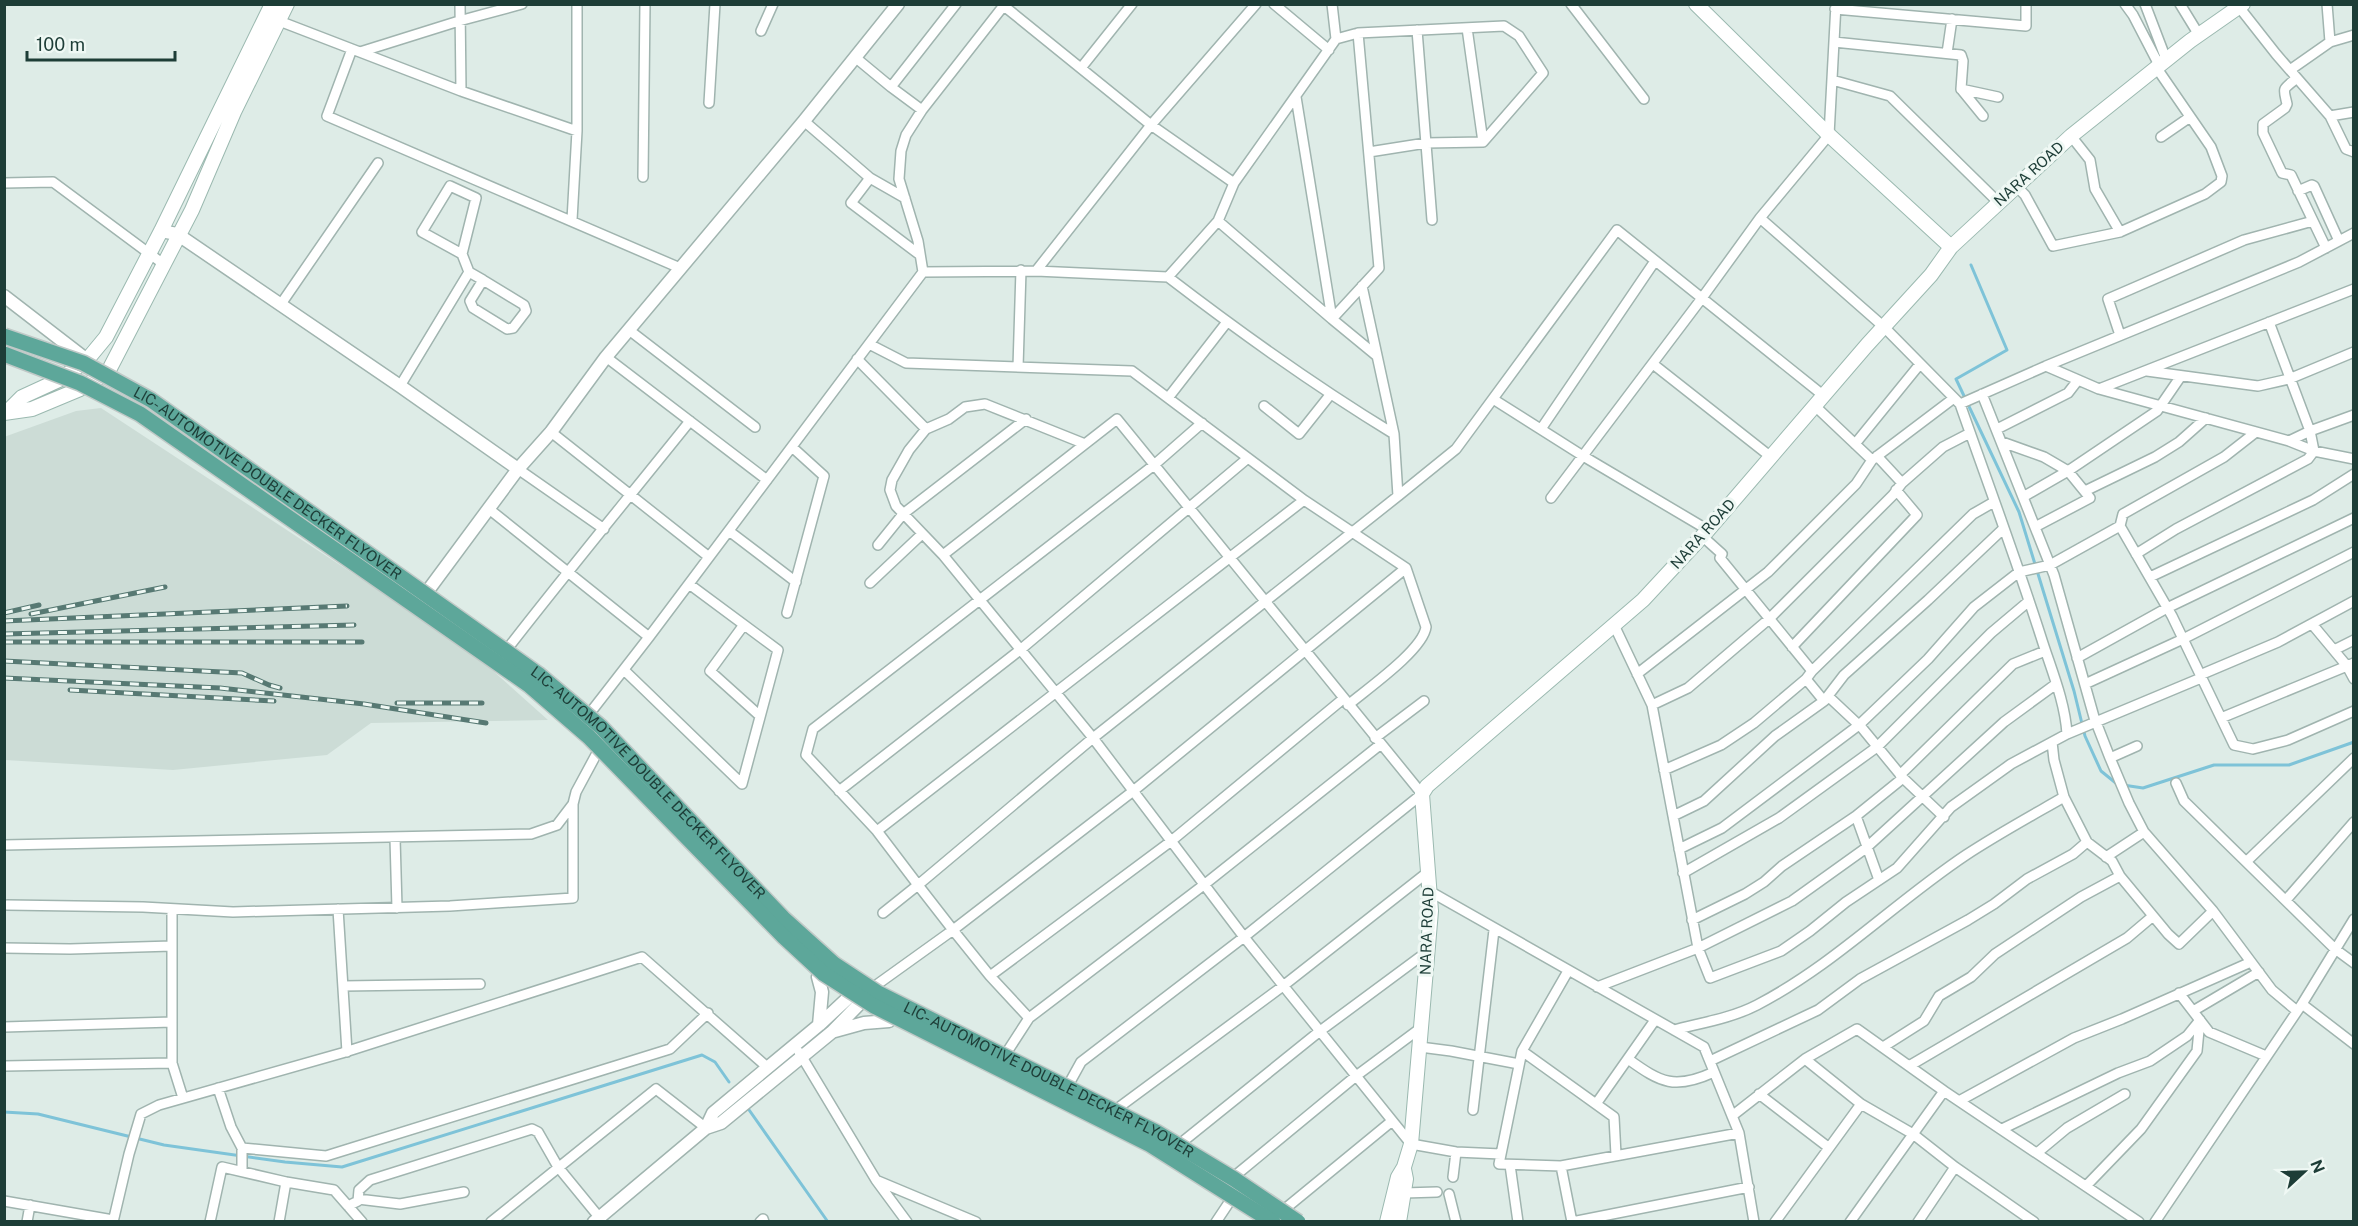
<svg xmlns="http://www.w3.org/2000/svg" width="2358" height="1226" font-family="'Public Sans',sans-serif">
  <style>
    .built { fill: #ccdcd6 }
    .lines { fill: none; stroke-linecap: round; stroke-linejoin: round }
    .stream { stroke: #7ec3d8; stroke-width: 3 }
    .minor-casing { stroke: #a0b4af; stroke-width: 12 }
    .tertiary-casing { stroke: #a0b4af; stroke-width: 15 }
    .secondary-casing { stroke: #9bb9b0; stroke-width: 16 }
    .minor { stroke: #fff; stroke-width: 9 }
    .tertiary { stroke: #fff; stroke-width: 12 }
    .secondary { stroke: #fff; stroke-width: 14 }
    .rail-casing { stroke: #577973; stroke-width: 5 }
    .rail { stroke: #eff8f4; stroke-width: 3; stroke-dasharray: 9; stroke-linecap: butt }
    .primary-bridge-casing { stroke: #c0c9c7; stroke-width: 18; stroke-linecap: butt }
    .primary-bridge { stroke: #5da79a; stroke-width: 15 }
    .labels { text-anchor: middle; stroke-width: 6; stroke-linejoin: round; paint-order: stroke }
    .street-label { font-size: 15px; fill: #1d3d37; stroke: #eff8f4 }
  </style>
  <rect width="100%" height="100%" fill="#deece7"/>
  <path class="built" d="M101,408l370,243 77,69 -177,3 -44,32 -154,15 -168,-10 -1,-323 72,-26z"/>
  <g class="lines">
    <path class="stream" d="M1971,265l36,85 -51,29 63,133 55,179 11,45 16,35 16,13
      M2123,785l20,3 71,-23h75l65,-23
      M747,1107l81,115
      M4,1112l34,2 126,31 121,17 57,5 360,-112 13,7 14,20"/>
    <g class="minor-casing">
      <path id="minor" d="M460,4l1,87
        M956,4l-65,83 31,23 -16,25 -5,16 -2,28 19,62 5,31 113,-1 115,-146 105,-121
        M1274,4l55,46
        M1571,4l73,95
        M1836,4l-7,131 -69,83 124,109 76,77 86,-38 53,23 190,52 25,10 40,8
        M2125,4l8,11 26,50
        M2145,4l21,55
        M2180,4l19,31
        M2327,4l3,38
        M1004,6l147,119 83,58
        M2239,7l37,47 54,62 16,33 8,3
        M1835,9l191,17v-22
        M274,19l187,72 116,40v-127
        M1467,28l16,114
        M1417,30l15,190
        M761,31l12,-27
        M1358,33l21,235 -47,51 45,37
        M1336,39l22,-6 146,-7 15,10 24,37 -60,69 -57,1 -57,9
        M1834,42l127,13 2,6 -2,28 37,8
        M352,49l-25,67 353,152
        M360,52l99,-31 63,-17
        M1947,53l5,-34
        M856,58l35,29
        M1081,68l51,-64
        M2290,70l40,-28 24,-7
        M2297,78c-15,12 -14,9 -10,26l-2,4 -22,16v9l19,40 9,2 35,73
        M1832,80l58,16 108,106
        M1961,89l22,27
        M709,103l6,-99
        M922,110l83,-106
        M2330,116l24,-4
        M804,121l66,57
        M2071,136l19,24 5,29 25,43
        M2161,137l29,-20
        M643,177l2,-173
        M4,183l49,-1 109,81
        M2016,186l9,9 28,51 67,-14 85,-38 16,-12 1,-6 -11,-29 -55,-80
        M2298,191l14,-6 2,1 25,55
        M905,198l-35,-20 -19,25 69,52
        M572,220l5,-89
        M1218,221l114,98 -36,-222
        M462,254l14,-56 -26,-12 -28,46 40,22 7,18 14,8 -13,21 3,7 34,21 6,-1 13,-17 -2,-6 -41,-25
        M1036,271l132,6 50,-56 16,-38 102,-144 -4,-35
        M1362,286l32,148
        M281,304l97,-141
        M629,330l126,97
        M2120,335l-12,-36 136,-59 69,-19
        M869,344l37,19 226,8 172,129 -427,331 41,54 -35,28
        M606,357l161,123
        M857,359l69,70 -17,21 -17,30 -2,10 6,16 47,49 150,183 151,199 167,207 45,8 45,2
        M1653,364l118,93
        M2046,366l253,-104 55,-29
        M1018,367l3,-97
        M2147,371l111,15 31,-7 65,-27
        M400,386l69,-114
        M2099,389l255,-100
        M1982,394l72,181 40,142 16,41 27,-12
        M1168,398l59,-76
        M1493,399l90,57 125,74
        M1960,404c27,77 56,155 81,233 10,32 24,64 26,97l-56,30 -60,43 -54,61 -51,34 -36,29 -29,20 -71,27 -12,-30 94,-47 74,-53 138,-126 52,-38
        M1264,406l35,28 31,-39
        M1815,406l57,54 82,-62
        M926,429l23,-10 16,-12 20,-3 100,40
        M1541,429l114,-168
        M1997,429l71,-36 10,-13
        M551,432l158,125
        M2289,441l21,-10 44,-16
        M2002,442l42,15 24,14 22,27 -55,29
        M1855,444l65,-80
        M518,469l86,60
        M1902,483l41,-36 27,-14
        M2085,491l70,-34 24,-15 27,-24
        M1398,496l58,-47 161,-219 207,166
        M2023,497l45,-26 89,-60 24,-35
        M1551,498l151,-200 58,-80
        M489,509l160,128
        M2120,526l3,-12 101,-57 32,-25
        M729,531l67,51
        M1702,536l20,18 -2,4 92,113 -6,8 18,22 5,-4 33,31 41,50 41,39
        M878,545l25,-31 123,-95
        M2136,554l40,-25 132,-70 6,-8 -4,-20 -41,-109
        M943,555l174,-136 305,375 -178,143 -163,125 -16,29
        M2150,577l163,-77 41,-26
        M870,583l52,-49
        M787,613l37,-137 -32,-29
        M743,626l-33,45 50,45
        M1792,647l125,-132 -21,-25
        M508,648c59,-76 121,-151 182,-227
        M2334,650l20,-10
        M2077,658l90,-50 187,-90
        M2354,663l-7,3 7,13
        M624,670l118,114 36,-134 -89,-66
        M1812,671l161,-157 21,-12
        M1637,674l131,-102 88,-88 16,-24
        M2200,675l78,-33 76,-41
        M2085,684l98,-45 171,-87
        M1348,705c19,-16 75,-55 78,-78l-20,-59
        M1652,705l36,-17 81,-69 124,-124 9,-12 -25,-27
        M590,713l59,-76 274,-365
        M2221,718l126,-52 -35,-42
        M2067,734l134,-56
        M1375,738l49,-37
        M2052,742l2,18 10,37 23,45 25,19 8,15 48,58 11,10 34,-33 59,79 25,21
        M2110,758l19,45 15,29
        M1664,770l57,-25 33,-22 52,-44
        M1900,775l113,-111 32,-13
        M2176,783l8,18 151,148 19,14
        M839,791l181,-141 228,-192
        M1673,816l31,-15 71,-65 49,-35 20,-26 84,-75 76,-72
        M1856,816l23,64
        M877,831l-71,-76 7,-26 341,-264 48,-42
        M395,838l2,70
        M4,845l527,-11 26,-9 16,-21 3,-12 21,-39
        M1679,849l43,-21 137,-103 69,-66 46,-52 45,-35 31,-7 70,-39 52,90 62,129 19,4 35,-9 66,-29
        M2106,857l38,-25 69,79
        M2247,861l107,-103
        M1683,873l96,-55 98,-71 114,-114 38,-32
        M1431,892l273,155 35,86 15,89
        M2286,900l68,-78
        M7,905l136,2 90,5 217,-6 123,-8v-94
        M172,909v154l11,35
        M338,909l9,143
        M1692,920l53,-26 19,-12 18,-16 74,-50 47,-38
        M4,948l66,1 102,-3
        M990,976l-37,-46 179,-138 274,-224 -102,-68
        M343,986l137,-2
        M875,986l78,-56 -35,-45 175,-147 305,-242 -4,-62c-79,-48 -153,-101 -226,-157
        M1597,987l101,-39 -46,-243 -38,-80
        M2179,993l30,39 57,24
        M2302,1004l52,40
        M2193,1011l66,-39
        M1029,1018l-39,-42 180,-134 173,-143
        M4,1027l168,-5
        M1674,1030c27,-7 58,-12 83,-25 77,-40 137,-102 209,-150 32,-21 65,-39 98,-58
        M1420,1047l31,4 68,13
        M1883,1047l41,-26 15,-25 32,-19 24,-23 86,-57 39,-21
        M1522,1051l46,-80
        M799,1052l77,128 31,42
        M1007,1052l22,-34 176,-134 176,-140
        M1628,1059c33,24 47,31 86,13
        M1805,1059l52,-30 87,62
        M1710,1061l108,-51 42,-31 108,-59 26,-16 33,-25 46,-25 14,-12
        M4,1066l168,-3
        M1909,1066l218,-128 26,-22
        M218,1088l13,39 11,21 84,8 344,-107 38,-36
        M1759,1094l69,53
        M1959,1101l115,-63 48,-19 129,-57
        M1596,1104l59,-84
        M1118,1108l165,-122 145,-114
        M1473,1110l21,-180
        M1732,1116l73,-57 56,45
        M2002,1129l116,-56 32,-12 37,-25 13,-16
        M1181,1143l139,-112 108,-80
        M2037,1153l30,-25 58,-34
        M1510,1165l8,57
        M1561,1166l-62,-2 23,-113 92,66 2,38
        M242,1171v-23
        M1236,1175l120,-99 66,-49
        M1453,1177l3,-25
        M878,1181l98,41
        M2086,1186l55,-57 56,-78 3,-31
        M1404,1193l33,-1
        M1449,1194l7,28
        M358,1199l42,5 64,-12
        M4,1201l109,19
        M348,1206l10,-5 1,-11 11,-10 162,-51 6,3 20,35 41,50
        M1286,1208l106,-87
        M27,1222l3,-17
        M113,1222l16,-68 12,-40 18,-9 183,-52 300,-96 125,110
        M210,1222l12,-55 64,15
        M279,1222l7,-40 48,8 28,32
        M491,1222l165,-133 50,39
        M760,1222l3,-3 1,3
        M1216,1222l14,-21
        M1572,1222l-11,-56 178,-33
        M1572,1222l177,-35
        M1775,1222l86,-118 52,30 42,33 79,55
        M1850,1222l94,-131 195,131
        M1918,1222l37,-55
        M2155,1222l147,-218 52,-85"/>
    </g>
    <g class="tertiary-casing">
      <path id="tertiary" d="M161,231l16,3 223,152 118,83
        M4,296l83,64
        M421,600l97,-131 33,-37 55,-75 198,-236 94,-117
        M818,977l4,15 -3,33
        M835,1031l29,-8 25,-2
        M706,1128l7,-15 106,-88 29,-27 8,-12
        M594,1222l112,-94 15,-5 111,-91 37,-38"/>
    </g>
    <g class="secondary-casing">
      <path id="secondary" d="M1696,4l133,131 122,112
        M7,412l15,-15 37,-17 28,-20 19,-23 55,-106 111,-227
        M4,413l28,-4 48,-20 28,-17 84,-162 42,-98 53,-108
        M1387,1222l11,-45 6,-10 7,-23 20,-233 -9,-117 5,-8 216,-186 65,-70 159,-185 64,-70 20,-28 120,-111 119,-95 53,-37
        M1399,1222l7,-43 -2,-10"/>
    </g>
    <use href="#minor" class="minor"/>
    <use href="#tertiary" class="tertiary"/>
    <use href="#secondary" class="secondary"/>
    <g class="rail-casing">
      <path id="rail" d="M4,341l68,24 59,27 409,289 60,51 162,171 49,48 46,33 44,26 206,98 55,30 58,35 73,49
        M4,613l35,-8
        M31,614l134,-27
        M4,621l343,-15
        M4,634l350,-9
        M4,642h358
        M4,661l238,12 27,12 11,3
        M4,678l216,10 144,16 122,19
        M70,690l204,11
        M397,703h85"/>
    </g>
    <use href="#rail" class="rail"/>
    <g class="primary-bridge-casing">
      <g id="primary-bridge">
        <path id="s1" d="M4,336l79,27 68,37 387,274 63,53 182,191 51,46 44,29 278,139 78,47 64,43"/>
        <path d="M4,354l76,29 60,31 389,271 60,52 195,200 40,37 50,32 275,138 124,78"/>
      </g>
    </g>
    <use href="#primary-bridge" class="primary-bridge"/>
  </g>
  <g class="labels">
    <g class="street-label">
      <text transform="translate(2029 174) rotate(-42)" y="5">NARA ROAD</text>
      <text dy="5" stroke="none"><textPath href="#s1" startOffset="304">LIC- AUTOMOTIVE DOUBLE DECKER FLYOVER</textPath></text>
      <text transform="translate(1703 534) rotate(-48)" y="5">NARA ROAD</text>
      <text dy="5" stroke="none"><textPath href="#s1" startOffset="790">LIC- AUTOMOTIVE DOUBLE DECKER FLYOVER</textPath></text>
      <text transform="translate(1427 931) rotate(-88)" y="5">NARA ROAD</text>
      <text dy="5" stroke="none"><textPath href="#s1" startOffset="1294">LIC- AUTOMOTIVE DOUBLE DECKER FLYOVER</textPath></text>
    </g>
  </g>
  <rect width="2358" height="1226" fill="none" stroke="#1d3d37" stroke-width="12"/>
  <g transform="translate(2304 1172) rotate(68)" stroke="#eff8f4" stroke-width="4.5" paint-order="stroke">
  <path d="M0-4.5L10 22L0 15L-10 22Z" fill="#1d3d37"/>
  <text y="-9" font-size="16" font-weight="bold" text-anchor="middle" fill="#1d3d37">N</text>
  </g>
  <path d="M27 51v9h148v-9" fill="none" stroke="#1d3d37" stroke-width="3"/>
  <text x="36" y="51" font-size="18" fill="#1d3d37" stroke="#eff8f4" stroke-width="4.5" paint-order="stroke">100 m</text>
</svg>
